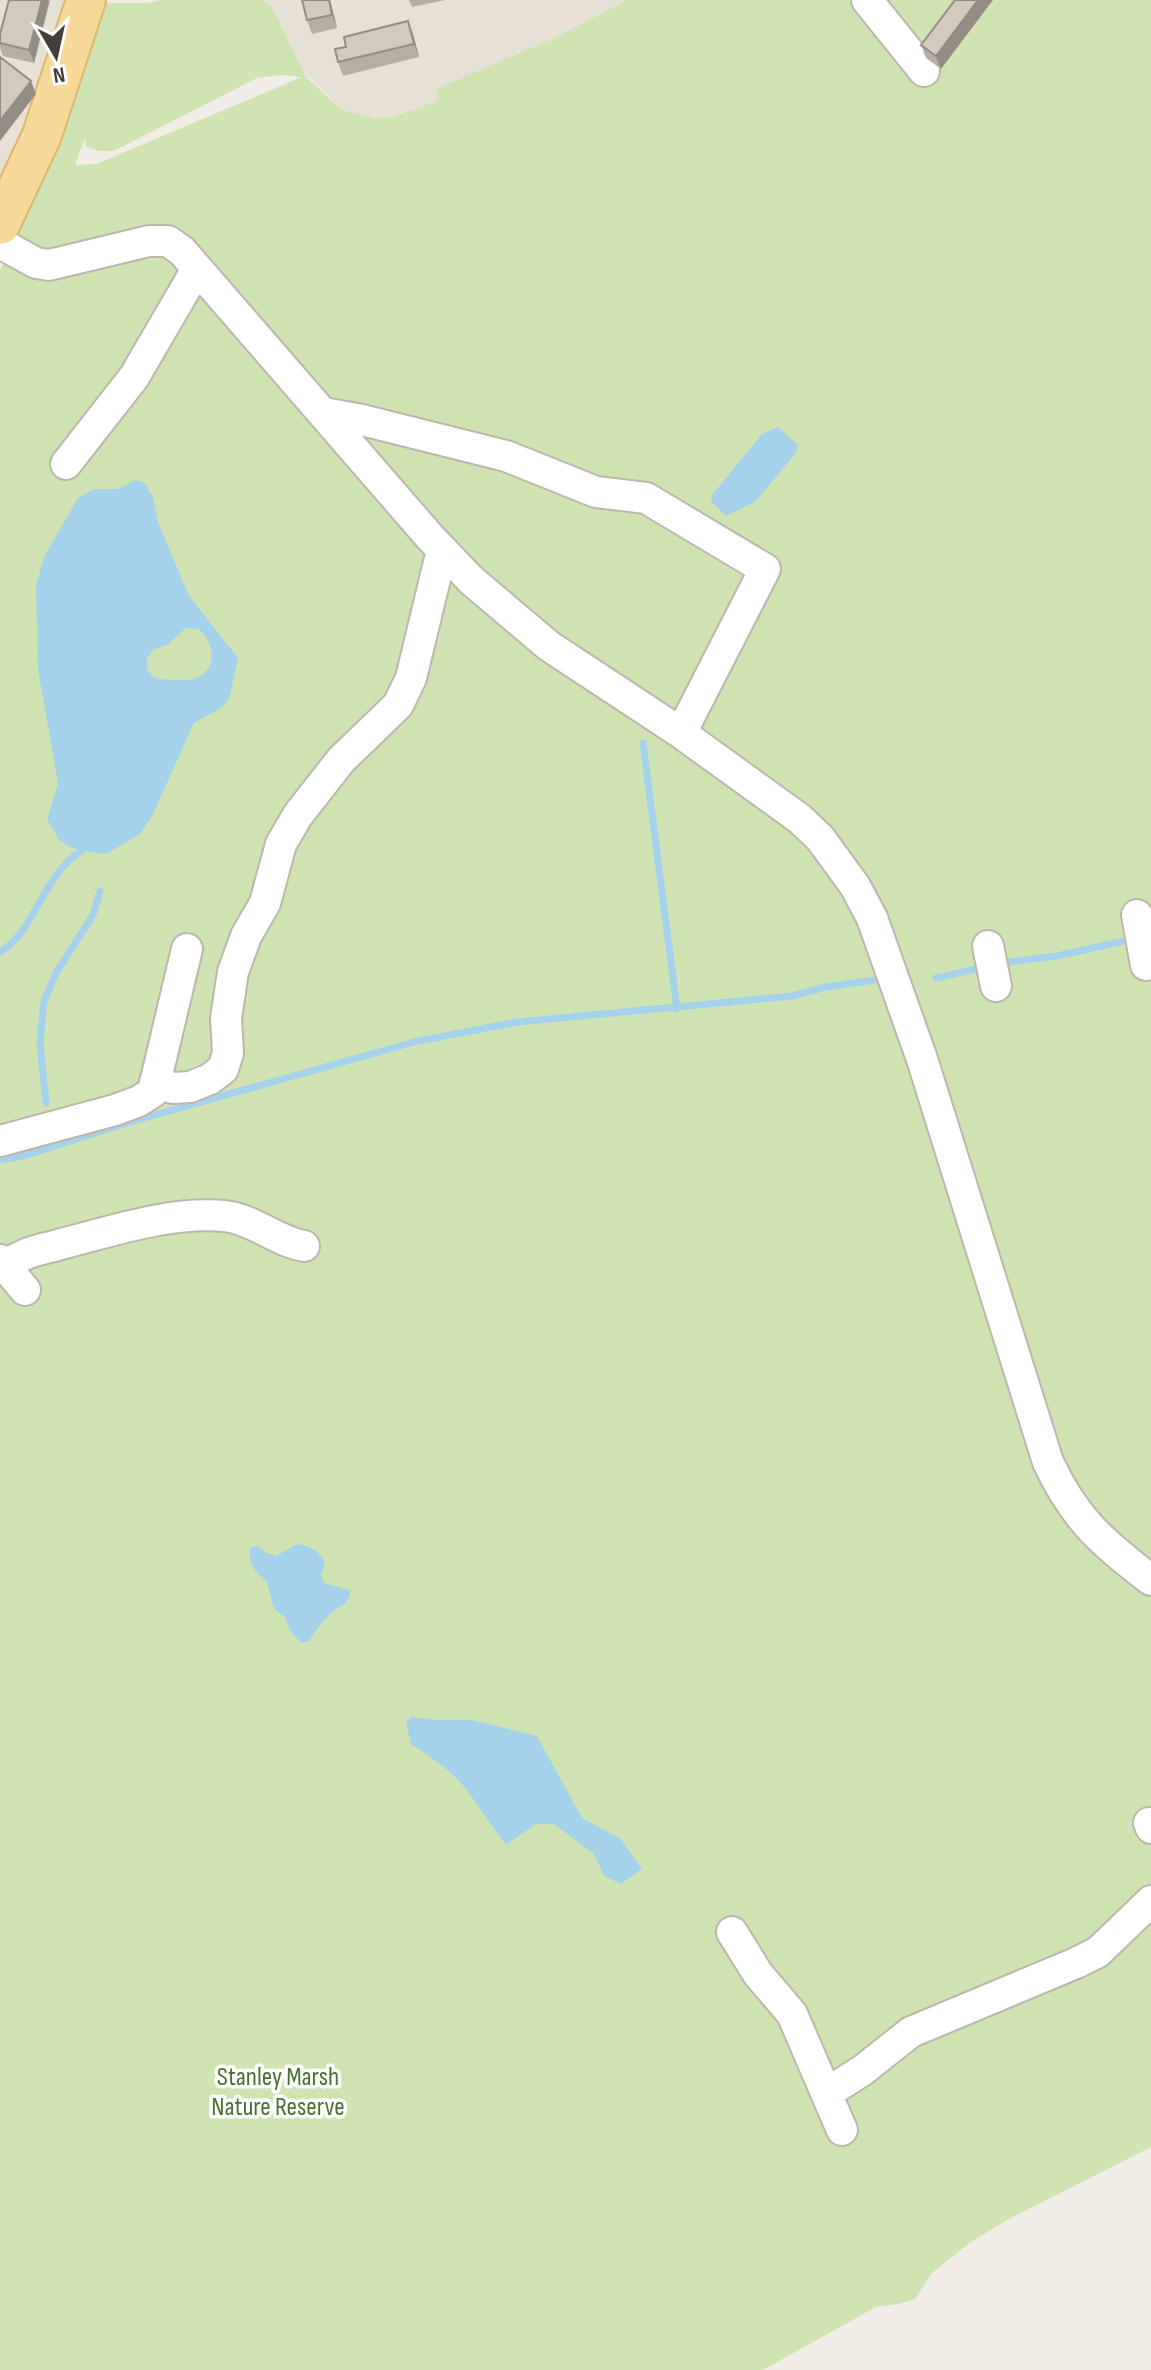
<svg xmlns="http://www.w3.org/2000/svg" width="1151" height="2370" font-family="'Sofia Sans Condensed',sans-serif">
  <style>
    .residential { fill: #e6e0d5 }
    .green { fill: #cfe4b2; fill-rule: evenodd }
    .water { fill: #a6d1eb; fill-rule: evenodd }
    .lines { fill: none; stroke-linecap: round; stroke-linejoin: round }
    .stream { stroke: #a6d1eb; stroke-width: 7 }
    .minor-casing { stroke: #bdb6aa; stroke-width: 34 }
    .major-casing { stroke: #dcb76b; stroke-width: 42 }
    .minor { stroke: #fff; stroke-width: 30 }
    .major { stroke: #f7da9a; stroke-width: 38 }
    .wall { fill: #b5aea3 }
    .shaded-wall { fill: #948d84 }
    .building { fill: #d3cabd; stroke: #948d84; stroke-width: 2 }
    .labels { text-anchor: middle; stroke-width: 7; stroke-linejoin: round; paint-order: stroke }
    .park-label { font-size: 26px; fill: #49722d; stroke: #fff }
  </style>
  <rect width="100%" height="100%" fill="#f2eee7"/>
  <path class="residential" d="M0,0h86l-86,225z
    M263,0h364l-190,101 -41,15 -20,2 -34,-8 -34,-34 -3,1 -32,-68z"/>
  <path class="green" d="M161,0h102l10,9 32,67 37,34 34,8 20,-2 41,-15 -1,-12 125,-54 66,-35h524v2147l-144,73 -39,24 -36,29 -17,26 -17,5 -22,3 -113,63h-763v-2100l13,-25 87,-242h46zM281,75l21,2 -206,87 -21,1 10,-27 1,8 12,5h16l143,-73z"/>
  <path class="water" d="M778,427l20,18 -3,9 -39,47 -30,15 -15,-15 1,-6 50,-61z
    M135,480l10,3 8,14 5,25 31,74 49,62 -9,41 -7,8 -28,16 -42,93 -12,18 -34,20 -17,-2 -17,-4 -13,-8 -12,-21 11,-35 -20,-115 -2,-83 8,-29 34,-59 16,-9h24zM186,628l13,1c19,18 18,48 -12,51 -11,1 -22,0 -32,-2l-8,-8v-12l7,-9 13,-4z
    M297,1544c13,2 21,6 28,18l-4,13 3,8 26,7c0,15 -11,16 -20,24 -8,8 -15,18 -21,27l-8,2 -12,-14 -4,-12 -11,-8 -7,-27c-12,-9 -19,-19 -17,-34l8,-2 8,7 10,3z
    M411,1717l25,3h36l65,16 45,82 39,21 21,30 -21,15 -17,-8 -10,-22 -40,-30h-18l-30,21c-16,-20 -29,-43 -45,-62 -15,-16 -32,-27 -50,-39l-5,-22z"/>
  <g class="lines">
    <path class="stream" d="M643,743l34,266
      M0,952c35,-20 42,-76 81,-101
      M1000,963l57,-7 76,-17
      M936,978l48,-11
      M46,1103l-6,-61 4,-41 12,-28 37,-58 7,-24
      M0,1160l23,-4 114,-36 277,-78 103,-20 275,-26 34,-9 55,-8"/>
    <g class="minor-casing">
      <path id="minor" d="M867,0l57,71
        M0,243l36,20 13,2 100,-24h19l14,10 247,285 42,44 78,66 132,87 119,86 20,19 35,48 17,32 50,141 126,403c27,58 54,80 103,118
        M324,413l38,7 144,36 90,36 50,6 119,71 -84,164
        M66,464l68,-87 63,-108
        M1137,915l9,50
        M988,946l8,40
        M155,1082l18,6 17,-1 20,-8 13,-10 5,-16 -2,-35 7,-46 13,-36 19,-33 16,-59 17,-29 43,-55 57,-55 13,-27 31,-128
        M0,1141l115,-31 24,-9 14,-9 34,-143
        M0,1260l25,30
        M5,1267c16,-15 36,-17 56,-23 51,-13 110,-33 163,-28 29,3 52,25 80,30
        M1149,1823l2,5
        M732,1932l26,42 34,40 50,116
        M827,2093l36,-23 48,-38 165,-69 22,-11 53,-51"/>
    </g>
    <g class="major-casing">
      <path id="major" d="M0,225l42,-90 44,-135"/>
    </g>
    <use href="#minor" class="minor"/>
    <use href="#major" class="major"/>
  </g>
  <path class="wall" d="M9,0h41l-16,63 -31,-7 -3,-8v-14z
    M330,0l7,28 -25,6 -5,-14z
    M409,0h36l-33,7z
    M955,0l-14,69 -15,-11 -5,-13z
    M413,34l6,23 -76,19 -5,-14z"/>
  <path class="shaded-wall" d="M42,0h6l1,3 -15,60 -5,-13z
    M329,0h1l7,28 -5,-13z
    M978,0h15l-52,69 -5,-13z
    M408,21l5,13 6,23 -5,-13z
    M31,81l5,13 -36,47v-20z"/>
  <path class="building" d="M9,0h33l-13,50 -29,-7v-9z
    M302,0h27l3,15 -25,5z
    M955,0h23l-42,56 -15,-11z
    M408,21l6,23 -76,18 -3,-13 11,-2 -2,-10z
    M0,57l31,24 -31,40z"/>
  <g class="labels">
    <g class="park-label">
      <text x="278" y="2085">Stanley Marsh<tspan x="278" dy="30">Nature Reserve</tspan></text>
    </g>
  </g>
  <g transform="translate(56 56) rotate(171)" stroke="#ffffff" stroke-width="6" paint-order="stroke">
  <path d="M0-6L14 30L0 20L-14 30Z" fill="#453e36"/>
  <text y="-12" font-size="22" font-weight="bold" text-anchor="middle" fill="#453e36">N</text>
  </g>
</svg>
